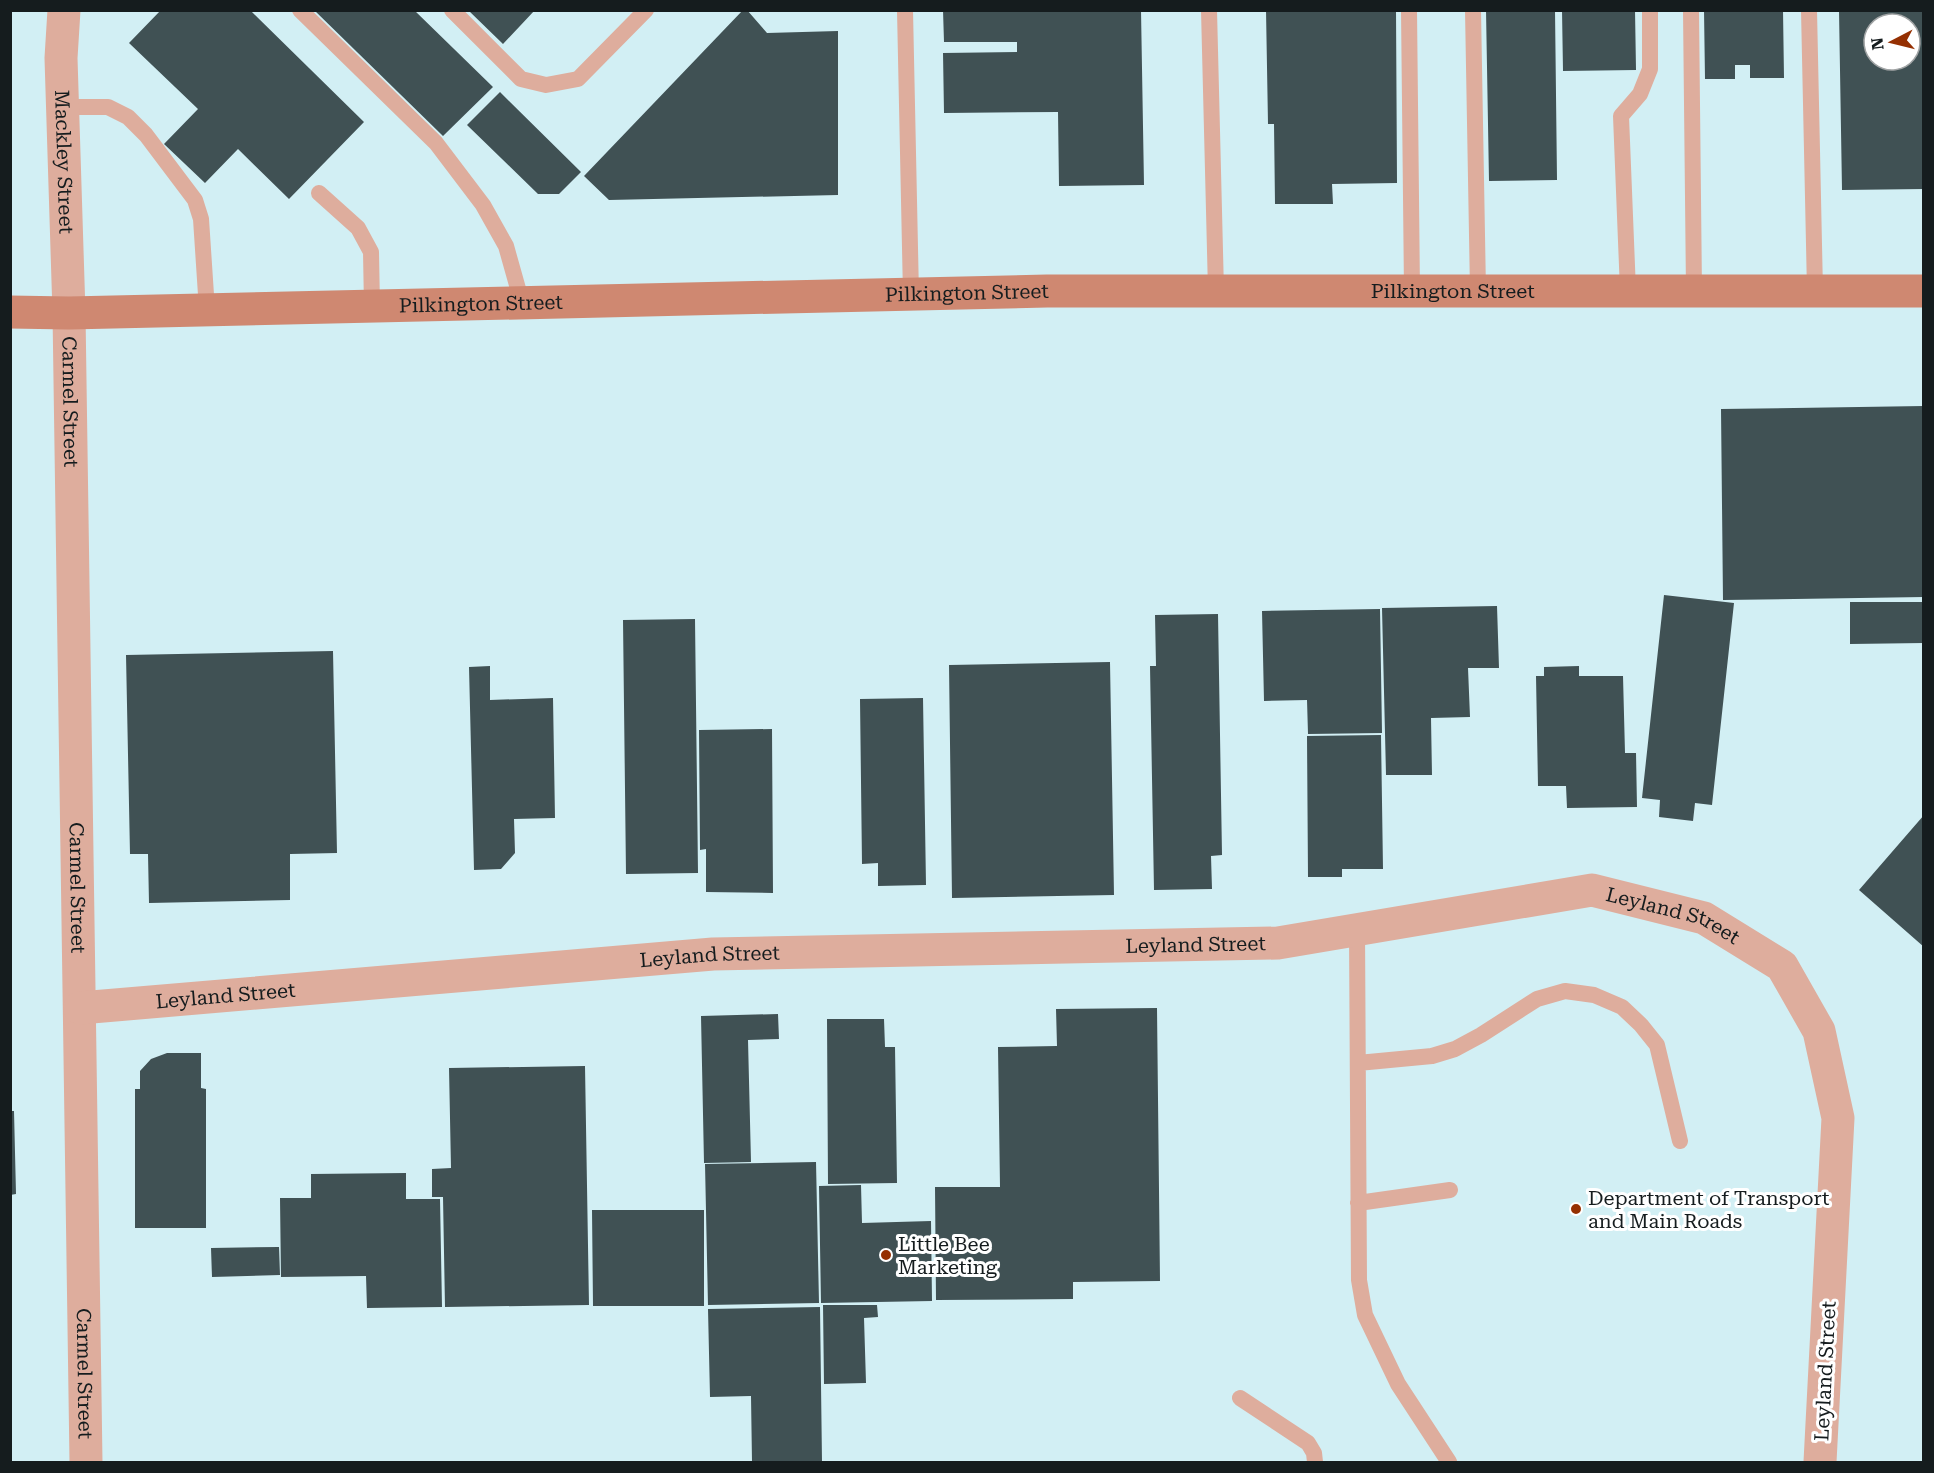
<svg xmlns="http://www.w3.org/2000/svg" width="1934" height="1473" font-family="'Roboto Serif',serif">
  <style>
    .built { fill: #d2eff4; fill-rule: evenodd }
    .building { fill: #405154; fill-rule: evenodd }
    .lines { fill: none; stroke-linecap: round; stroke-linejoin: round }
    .lane { stroke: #dead9d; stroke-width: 16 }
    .street { stroke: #dead9d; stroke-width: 33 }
    .secondary { stroke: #cf8871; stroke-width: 33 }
    .poi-dot { fill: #953002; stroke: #fff; stroke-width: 2 }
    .labels { text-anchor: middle; stroke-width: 6; stroke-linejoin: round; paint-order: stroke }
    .street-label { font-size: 20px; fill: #151c1e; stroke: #fff }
    .poi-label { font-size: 20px; fill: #151c1e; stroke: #fff; text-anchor: start }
  </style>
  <rect width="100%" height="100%" fill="#e6fafd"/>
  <path class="built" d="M11,11h1912v1451h-1912zM1874,24h36v36h-36z"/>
  <path class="building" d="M161,10h89l114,112 -75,77 -51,-50 -33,34 -41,-39 34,-35 -69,-66z
    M314,10h100l79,77 -50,49z
    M468,10h67l-32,34z
    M743,10h4l20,23 71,-2v164l-229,5 -25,-24z
    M943,10h198l3,175 -85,1 -1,-74 -114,1 -1,-60 74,-1v-10h-73z
    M1266,10h130l1,173 -65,1 1,20h-58l-1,-80h-6z
    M1486,10h69l2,170 -68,1z
    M1562,10h73l1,60 -73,1z
    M1704,10h79l1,68h-34v-13h-15v14h-30z
    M1839,10h85v179l-82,1zM1874,24h36v36h-36z
    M500,92l81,80 -22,22h-21l-71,-69z
    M1924,406v191l-201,3 -2,-191z
    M1664,595l70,8 -22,202 -17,-2 -2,18 -34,-4 1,-17 -18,-2z
    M1850,602h74v41l-74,1z
    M1497,606l2,62h-31l2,49 -39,1 1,57h-46l-4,-167z
    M1380,609l2,124 -74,1 -1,-34 -43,1 -2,-90z
    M1218,614l4,241 -11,1 1,33 -58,1 -4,-224h6l-1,-51z
    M695,619l3,254 -72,1 -3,-254z
    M333,651l4,202 -47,1v46l-141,3 -1,-49h-18l-4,-199z
    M1110,662l4,233 -162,3 -3,-233z
    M490,666v34l63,-2 2,120 -41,1 1,34 -14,16 -27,1 -5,-203z
    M1579,666v10h44l2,77h11l1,54 -70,1 -1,-22h-28l-2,-110h8v-9z
    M923,698l3,187 -48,1v-23l-16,1 -2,-165z
    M772,729l1,164 -67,-1v-43l-6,1 -1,-120z
    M1381,735l2,134h-41v8h-34l-1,-141z
    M1924,815v132l-65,-57z
    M1157,1008l3,273 -87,1v17l-137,1 -1,-113h65l-2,-140 59,-1 -1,-37z
    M778,1014l1,25 -31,1 3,122 -47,1 -3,-147z
    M827,1019h57l1,28h10l2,136 -69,1z
    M167,1053h34v35l5,1v139h-71v-139h5v-18l11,-12z
    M585,1066l4,239 -144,2 -2,-110h-11v-28l19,-1 -2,-100z
    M10,1111h4l2,83 -6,1z
    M816,1162l3,141 -111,2 -3,-141z
    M406,1173v26h34l2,108 -75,1 -1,-32 -85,1 -1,-79h31v-24z
    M861,1185l1,38 69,-2 1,80 -111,2 -2,-117z
    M592,1210h112v96h-111z
    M279,1247l1,28 -68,2 -1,-29z
    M823,1305h54l1,12 -14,1 2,65 -42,1z
    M820,1307l2,155h-70l-1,-66 -41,1 -2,-88z"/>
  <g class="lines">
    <path class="lane" d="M300,10l136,133 47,62 23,41 16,57
      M452,10l69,69 25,6 32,-6 68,-69
      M905,10l6,285
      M1209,10l7,281
      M1409,10l3,281
      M1473,10l5,281
      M1691,10l3,281
      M1809,10l6,281
      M62,107h46l20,10 18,18 49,65 6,19 6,91
      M319,193l39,35 13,24 1,54
      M1628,291l-7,-175 19,-22 10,-25v-59
      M1357,930l2,350 6,35 33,69 51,78
      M1358,1063l74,-7 23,-7 26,-14 56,-36 28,-8 29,4 28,12 19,18 16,20 23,96
      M1358,1203l92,-13
      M1240,1398l68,45 6,10 1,9"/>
    <g class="street">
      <path id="s1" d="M64,10l-3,48 8,255 17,1149"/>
      <path id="s2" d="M80,1008l633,-54 565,-11 314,-53 112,28 78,48 37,65 19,87 -18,344"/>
    </g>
    <path class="secondary" id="s3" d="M10,312l59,1 978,-22h877"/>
  </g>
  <g class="poi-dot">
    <circle cx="1576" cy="1209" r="6"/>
    <circle cx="886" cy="1255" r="6"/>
  </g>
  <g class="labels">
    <g class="street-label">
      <text dy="7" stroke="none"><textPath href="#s1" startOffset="152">Mackley Street</textPath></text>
      <text dy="7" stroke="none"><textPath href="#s3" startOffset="1443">Pilkington Street</textPath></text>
      <text dy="7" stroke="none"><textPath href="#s3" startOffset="957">Pilkington Street</textPath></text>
      <text dy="7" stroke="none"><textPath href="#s3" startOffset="471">Pilkington Street</textPath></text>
      <text dy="7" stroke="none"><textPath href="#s1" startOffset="392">Carmel Street</textPath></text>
      <text dy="7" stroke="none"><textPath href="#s1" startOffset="878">Carmel Street</textPath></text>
      <text dy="7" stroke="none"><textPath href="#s2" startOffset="1604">Leyland Street</textPath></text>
      <text dy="7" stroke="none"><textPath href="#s2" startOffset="1118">Leyland Street</textPath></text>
      <text dy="7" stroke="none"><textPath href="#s2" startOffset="632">Leyland Street</textPath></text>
      <text dy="7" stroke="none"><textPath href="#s2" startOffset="146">Leyland Street</textPath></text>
      <text transform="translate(1825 1371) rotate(-87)" y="7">Leyland Street</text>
      <text dy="7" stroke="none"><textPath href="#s1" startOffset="1364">Carmel Street</textPath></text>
    </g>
    <g class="poi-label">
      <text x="1588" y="1205">Department of Transport<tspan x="1588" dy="23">and Main Roads</tspan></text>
      <text x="898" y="1251">Little Bee<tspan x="898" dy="23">Marketing</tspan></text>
    </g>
  </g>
  <rect width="1934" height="1473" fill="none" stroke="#151c1e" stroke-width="24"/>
  <g transform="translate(1892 42) rotate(263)"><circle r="28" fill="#ffffff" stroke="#a1a4a5" stroke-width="1.5"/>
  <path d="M0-4.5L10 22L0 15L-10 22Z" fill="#953002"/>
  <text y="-9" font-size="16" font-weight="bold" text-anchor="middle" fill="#151c1e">N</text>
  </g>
</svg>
